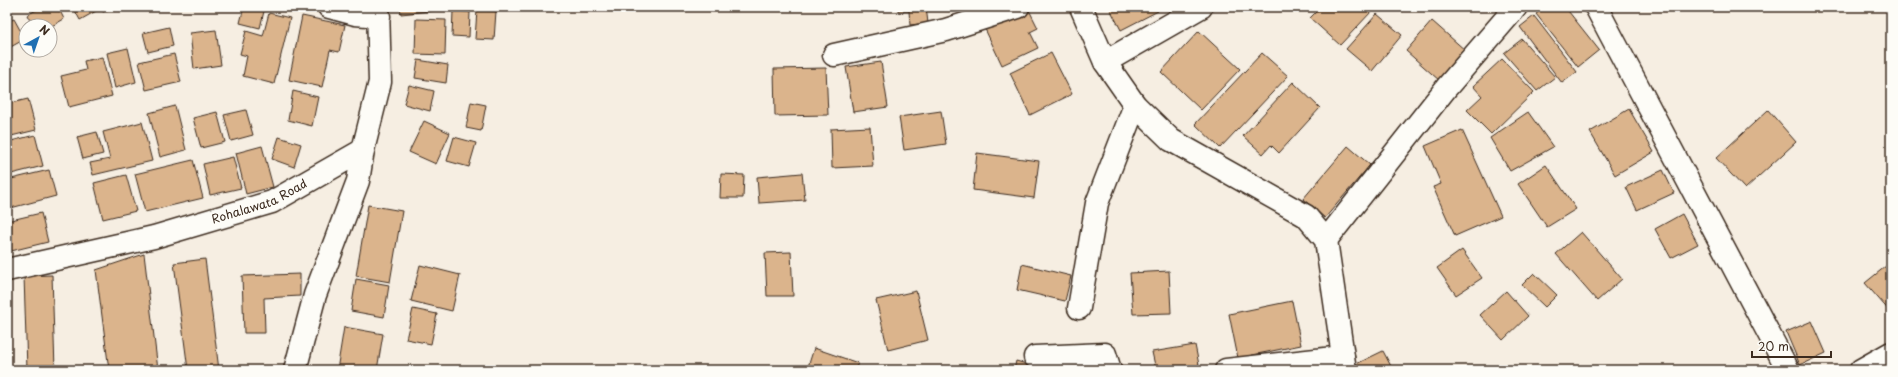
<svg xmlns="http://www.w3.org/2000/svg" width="1898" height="377" font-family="'Playpen Sans',sans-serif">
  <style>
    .building { fill: #dbb48c; stroke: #3b2a1e }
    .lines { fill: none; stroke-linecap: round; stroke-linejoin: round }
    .minor-casing { stroke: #3b2a1e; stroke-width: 25 }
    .minor { stroke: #fdfcf7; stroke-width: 22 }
    .labels { text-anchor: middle; stroke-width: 4; stroke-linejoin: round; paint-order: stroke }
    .street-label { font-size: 12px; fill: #3b2a1e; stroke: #fdfcf7 }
  </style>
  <rect width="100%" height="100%" fill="#f6eee2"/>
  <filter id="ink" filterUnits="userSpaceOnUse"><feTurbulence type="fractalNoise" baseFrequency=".025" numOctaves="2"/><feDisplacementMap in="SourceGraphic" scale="8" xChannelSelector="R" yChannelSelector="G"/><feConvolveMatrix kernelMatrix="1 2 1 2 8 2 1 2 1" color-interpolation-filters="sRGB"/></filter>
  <g filter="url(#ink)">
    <path class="building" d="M42,7h16l6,12 -14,8 -17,-1 -6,-11z
      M73,7h20l3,4 -16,9z
      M101,7h12l-10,5z
      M244,7h21l-5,21 -20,-5z
      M400,7h39v3l-38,4z
      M898,7h28l2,16 -18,2 -1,-14h-11z
      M1109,7h47l2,4 -37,19z
      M1321,7h47l4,4 -32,34 -30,-27z
      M1545,7h20l34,43 -21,17 -42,-53z
      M1028,8l10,20 -8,4 8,16 -36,17 -17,-36z
      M477,10l19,1 -2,29 -19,-1z
      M453,11l17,1 -1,25 -17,-1z
      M269,13l21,5 -16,66 -31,-8 4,-20 -7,-2 6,-23 17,5z
      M1377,14l25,21 -30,36 -26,-22z
      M302,16l43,9 -6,27 -9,-2 -8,37 -33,-7z
      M1534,16l43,56 -15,11 -42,-56z
      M14,19l11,20 -18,10v-27z
      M416,19l30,1 -1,35 -30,-1z
      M1432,21l34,30 -26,30 -34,-30z
      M169,27l4,19 -25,6 -5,-19z
      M216,30l5,35 -27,4 -4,-36z
      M1199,31l41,38 -39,41 -40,-38z
      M1522,39l33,38 -18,14 -33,-38z
      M128,48l8,34 -21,6 -8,-35z
      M1051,53l21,41 -42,21 -20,-42z
      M1262,53l26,23 -68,72 -25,-24z
      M174,54l7,28 -35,8 -7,-28z
      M102,57l10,39 -43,11 -8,-31 25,-6 -2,-9z
      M1502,59l32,33 -43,42 -24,-24 15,-14 -9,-10z
      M418,60l30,5 -2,18 -31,-5z
      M881,62l7,45 -35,5 -7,-45z
      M826,68l2,47 -53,1 -1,-47z
      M1293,82l27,26 -41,45 -8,-8 -8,9 -20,-18z
      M409,85l25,6 -4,20 -26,-7z
      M293,91l25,6 -6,29 -24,-6z
      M28,99l8,31 -29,7v-33z
      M471,102l15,3 -5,26 -15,-3z
      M175,106l11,44 -26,7 -11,-44z
      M1629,109l25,43 -39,23 -25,-43z
      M246,110l7,25 -22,6 -7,-26z
      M1768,110l28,32 -51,47 -29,-31z
      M941,111l5,33 -42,6 -5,-33z
      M217,112l8,30 -24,6 -8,-30z
      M1528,112l25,35 -43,24 -20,-33z
      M424,121l26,12 -14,31 -27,-12z
      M142,122l10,39 -59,14 -3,-12 20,-4 -7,-27z
      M870,127l3,39 -41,2 -1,-39z
      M1462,130l39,86 -46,20 -22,-49 8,-3 -16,-38z
      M97,132l6,22 -20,5 -6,-22z
      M35,135l8,31 -36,9v-33z
      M279,137l22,7 -7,23 -22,-8z
      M454,137l22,6 -7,24 -22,-6z
      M262,146l11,41 -27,7 -10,-41z
      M1348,146l22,19 -45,53 -22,-19z
      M977,153l62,8 -5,37 -61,-8z
      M233,157l8,31 -31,7 -7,-31z
      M193,160l10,38 -58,14 -10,-38z
      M1546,165l30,44 -29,18 -29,-43z
      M49,170l7,26 -49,13v-29z
      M1663,170l11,23 -37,17 -11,-23z
      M802,173l3,27 -46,3 -2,-26z
      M721,174l23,1 -1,23h-23z
      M126,175l10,36 -33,8 -9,-36z
      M368,205l34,6 -12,71 -34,-6z
      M41,213l7,29 -41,10v-31z
      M1682,214l16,30 -27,14 -16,-29z
      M1581,232l41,47 -25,22 -41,-47z
      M1462,250l20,28 -26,17 -19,-27z
      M791,252l2,44h-26l-2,-43z
      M144,254l14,116h-49l-13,-100z
      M205,259l14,111h-31l-14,-107z
      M1891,262v51l-26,-30z
      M1022,264l49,12 -6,25 -48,-11z
      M420,265l40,10 -8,36 -41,-10z
      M1169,271l2,42 -38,1 -3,-41z
      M1534,273l23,22 -12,12 -23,-22z
      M300,274v22l-36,2 1,35h-21l-2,-57z
      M52,275l3,95h-28l-3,-94z
      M356,279l33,6 -5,32 -33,-6z
      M916,291l12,49 -40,10 -12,-50z
      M1506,291l22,25 -25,24 -23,-25z
      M1292,301l9,44 -63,13 -9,-44z
      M413,309l24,5 -6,30 -25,-5z
      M1812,321l14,32 -26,12 -14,-33z
      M344,327l39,7 -6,36h-40z
      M1195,345l5,25h-44l-4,-18z
      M814,348l44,15 -3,7h-48z
      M1383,351l10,19h-44l-1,-2z
      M1016,361l32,9h-34z"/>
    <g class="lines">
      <g class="minor-casing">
        <g id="minor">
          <path d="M329,7l26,7 24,2"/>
          <path d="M1081,7l24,55 30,43 36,35 135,76 20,24 19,130"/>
          <path d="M1596,7l192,363"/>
          <path d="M834,55l112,-25 72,-23"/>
          <path d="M1105,62l96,-55"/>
          <path d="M1326,240l121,-153 69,-80"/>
          <path id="s1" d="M7,270l147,-33 118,-35 91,-52 17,-68 -2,-75"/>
          <path d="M1079,308l18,-105 38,-98"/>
          <path d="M1035,357l70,-3 5,16"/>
          <path d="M295,370l20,-75 43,-114 5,-31"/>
          <path d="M1226,370l117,-13"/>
          <path d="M1861,370l30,-17"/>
        </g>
      </g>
      <use href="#minor" class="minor"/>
    </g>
  </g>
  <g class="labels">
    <g class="street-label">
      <text dy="4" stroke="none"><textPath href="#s1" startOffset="262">Rohalawata Road</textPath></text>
    </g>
  </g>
  <rect width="1898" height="377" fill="none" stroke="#fdfcf7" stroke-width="24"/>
  <rect x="12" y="12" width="1874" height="353" fill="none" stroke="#3b2a1e" stroke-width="1.5" filter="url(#ink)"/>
  <g transform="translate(38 38) rotate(40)"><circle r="19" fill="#fdfcf7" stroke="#afa8a0"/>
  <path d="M0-3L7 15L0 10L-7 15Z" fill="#1f6fb2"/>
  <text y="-6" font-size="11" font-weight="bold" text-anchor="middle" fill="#3b2a1e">N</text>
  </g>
  <path d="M1752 351v6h79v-6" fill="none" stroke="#3b2a1e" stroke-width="2"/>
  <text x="1758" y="351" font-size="12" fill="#3b2a1e" stroke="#fdfcf7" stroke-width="3" paint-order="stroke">20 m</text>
</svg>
